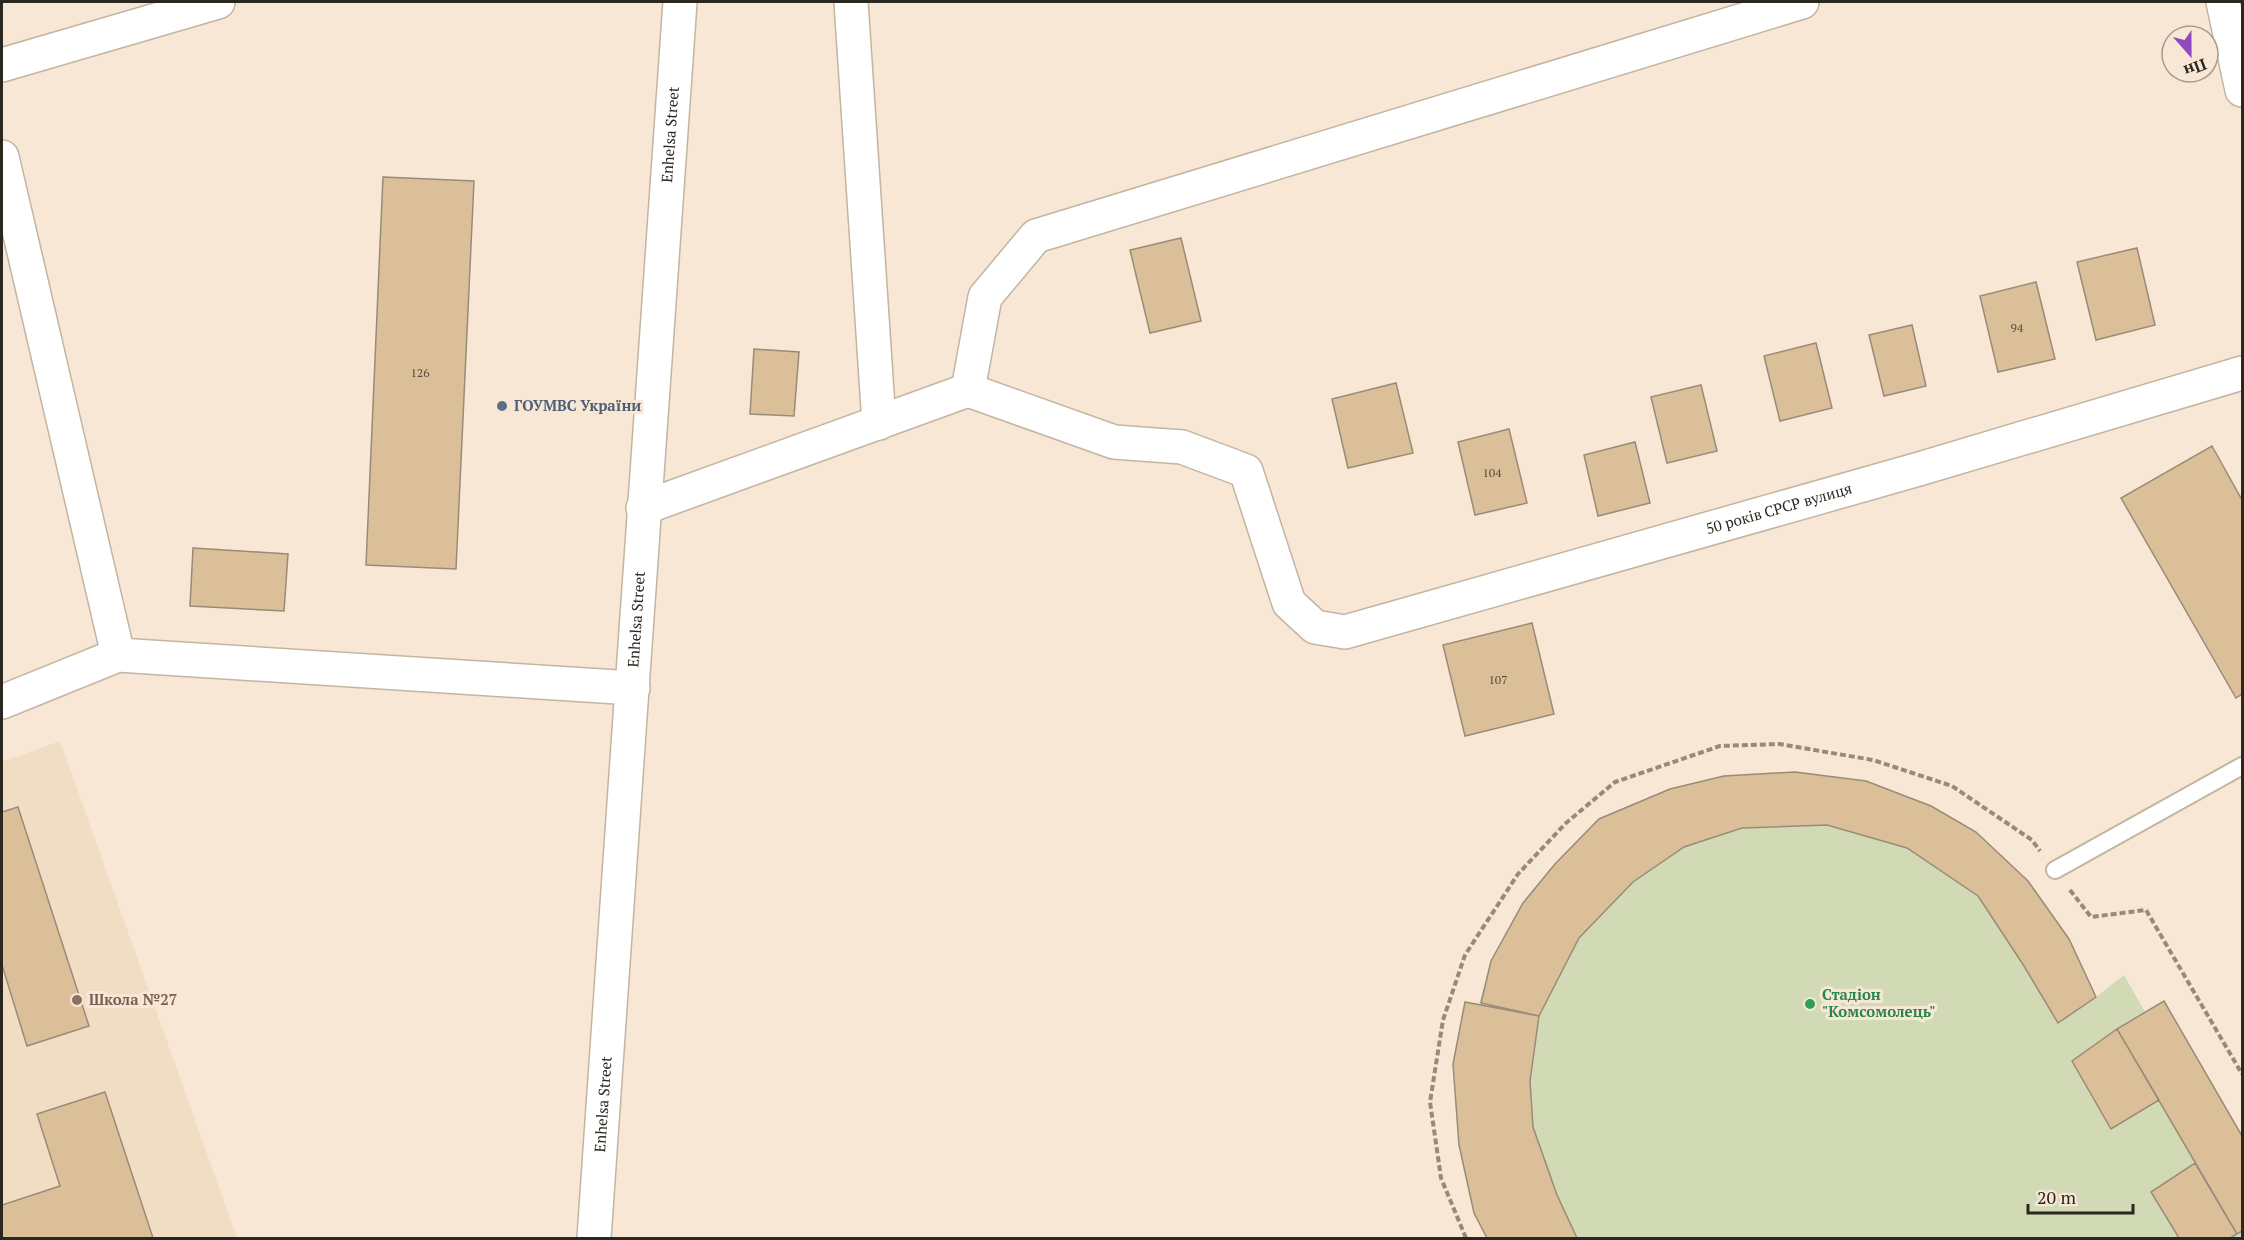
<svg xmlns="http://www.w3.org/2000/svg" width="2244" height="1240" font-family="'PT Serif',serif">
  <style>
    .built { fill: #f1ddc3 }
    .green { fill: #d2dab5 }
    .building { fill: #dbbf99; stroke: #998b79; stroke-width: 1.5 }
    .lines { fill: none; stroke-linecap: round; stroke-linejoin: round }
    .service-casing { stroke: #c3b5a2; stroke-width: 20 }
    .minor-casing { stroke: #c3b5a2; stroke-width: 36 }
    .tertiary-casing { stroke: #c3b5a2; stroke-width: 36 }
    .path { stroke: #958a7c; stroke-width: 4; stroke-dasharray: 6 3; stroke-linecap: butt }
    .service { stroke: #fff; stroke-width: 16 }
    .minor { stroke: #fff; stroke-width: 33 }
    .tertiary { stroke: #fff; stroke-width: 33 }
    .service-dot { fill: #5c6f8a; stroke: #f7e7d4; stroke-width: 2 }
    .education-dot { fill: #8d6e63; stroke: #f7e7d4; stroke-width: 2 }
    .leisure-dot { fill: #2e9e5b; stroke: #f7e7d4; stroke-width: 2 }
    .labels { text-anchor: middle; stroke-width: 6; stroke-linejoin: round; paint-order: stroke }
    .number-label { font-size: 12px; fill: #574c3d }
    .street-label { font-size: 15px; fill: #2b261e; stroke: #f7e7d4 }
    .service-label { font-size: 15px; font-weight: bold; fill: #4e5e75; stroke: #f7e7d4; text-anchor: start }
    .leisure-label { font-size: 15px; font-weight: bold; fill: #27864d; stroke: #f7e7d4; text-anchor: start }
    .education-label { font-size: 15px; font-weight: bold; fill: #785e54; stroke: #f7e7d4; text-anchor: start }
  </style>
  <rect width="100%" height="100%" fill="#f7e7d4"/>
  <path class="built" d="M60,741l177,497h-235v-476z"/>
  <path class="green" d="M1795,772l71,9 110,51 52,49 41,58 27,58 28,-22 21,37 19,-11 78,135v102h-755l-13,-25 -15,-68 -6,-81 12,-62 14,3 12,-44 32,-58 32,-39 44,-45 71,-30 54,-13z"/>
  <path class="building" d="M383,177l91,4 -18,388 -90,-4z
    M1181,238l20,83 -51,12 -20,-83z
    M2137,248l18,77 -59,15 -19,-78z
    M2036,282l19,77 -57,13 -18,-76z
    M1912,325l14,61 -42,10 -15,-61z
    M1816,343l16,65 -52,13 -16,-65z
    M754,349l45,3 -5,64 -44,-2z
    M1396,383l17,70 -65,15 -16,-69z
    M1701,385l16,66 -50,12 -16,-66z
    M1509,429l18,74 -52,12 -17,-73z
    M1635,442l15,61 -52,13 -14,-61z
    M2212,446l30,54v194l-6,4 -115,-200z
    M193,548l95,6 -4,57 -94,-5z
    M1532,623l22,91 -89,22 -22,-91z
    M1795,772l71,9 65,25 45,26 52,49 41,58 27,58 -38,26 -34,-57 -46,-70 -71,-48 -80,-23 -85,3 -58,19 -51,35 -54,56 -40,78 -58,-13 10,-42 32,-58 32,-39 44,-45 71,-30 54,-13z
    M18,807l71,219 -62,20 -25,-81v-153z
    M2164,1001l78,135v95l-5,3 -120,-205z
    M1465,1002l74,14 -9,65 3,46 24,68 20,43h-90l-13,-25 -15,-68 -6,-81z
    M2117,1029l42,71 -48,29 -39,-68z
    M105,1092l48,146h-151v-33l58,-19 -23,-72z
    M2195,1163l42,71 -7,4h-51l-28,-46z"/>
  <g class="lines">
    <g class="service-casing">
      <path id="service" d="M2055,870l187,-104"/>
    </g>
    <g class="minor-casing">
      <g id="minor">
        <path d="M851,2l28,421"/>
        <path d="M2223,2l19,88"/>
        <path d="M2,65l216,-63"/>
        <path d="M2,157l116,498"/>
        <path d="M968,390l17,-93 51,-61 766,-234"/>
        <path id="s1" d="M643,508l325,-118 146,52 68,5 64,24 43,132 26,24 30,5 574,-163 323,-96"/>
        <path d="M2,702l116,-47 515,33"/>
      </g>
    </g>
    <g class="tertiary-casing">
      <g id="tertiary">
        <path id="s2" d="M594,1238c29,-412 56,-824 86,-1236"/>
      </g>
    </g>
    <path class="path" d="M2070,890l21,27 55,-7 96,164
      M1466,1238l-25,-60 -11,-76 13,-82 22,-65 53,-81 48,-51 49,-41 105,-36 59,-2 94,16 79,26 80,54 8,11"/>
    <use href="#service" class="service"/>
    <use href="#minor" class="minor"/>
    <use href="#tertiary" class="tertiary"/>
  </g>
  <circle class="service-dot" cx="502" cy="406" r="6"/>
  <circle class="education-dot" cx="77" cy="1000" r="6"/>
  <circle class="leisure-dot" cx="1810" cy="1004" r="6"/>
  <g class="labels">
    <g class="number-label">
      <text x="2017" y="332">94</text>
      <text x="420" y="377">126</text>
      <text x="1492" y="477">104</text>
      <text x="1498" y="684">107</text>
    </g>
    <g class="street-label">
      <text dy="5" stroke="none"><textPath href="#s2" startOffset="1106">Enhelsa Street</textPath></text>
      <text dy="5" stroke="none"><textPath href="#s1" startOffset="1293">50 років СРСР вулиця</textPath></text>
      <text dy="5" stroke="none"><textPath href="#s2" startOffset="620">Enhelsa Street</textPath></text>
      <text dy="5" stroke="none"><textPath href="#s2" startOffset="134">Enhelsa Street</textPath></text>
    </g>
    <g class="service-label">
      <text x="514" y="411">ГОУМВС України</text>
    </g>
    <g class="leisure-label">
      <text x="1822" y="1000">Стадіон<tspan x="1822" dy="17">"Комсомолець"</tspan></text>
    </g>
    <g class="education-label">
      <text x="89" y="1005">Школа №27</text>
    </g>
  </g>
  <rect width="2244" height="1240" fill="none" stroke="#2b261e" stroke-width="6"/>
  <g transform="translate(2190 54) rotate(159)"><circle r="28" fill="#f7e7d4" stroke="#a59a8b" stroke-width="1.5"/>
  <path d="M0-4.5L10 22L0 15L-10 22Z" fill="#914abd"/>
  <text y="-9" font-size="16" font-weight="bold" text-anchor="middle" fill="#2b261e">Пн</text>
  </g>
  <path d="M2028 1204v9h105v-9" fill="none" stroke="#2b261e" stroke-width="3"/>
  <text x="2037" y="1204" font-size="18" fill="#2b261e" stroke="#f7e7d4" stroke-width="4.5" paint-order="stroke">20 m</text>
</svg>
